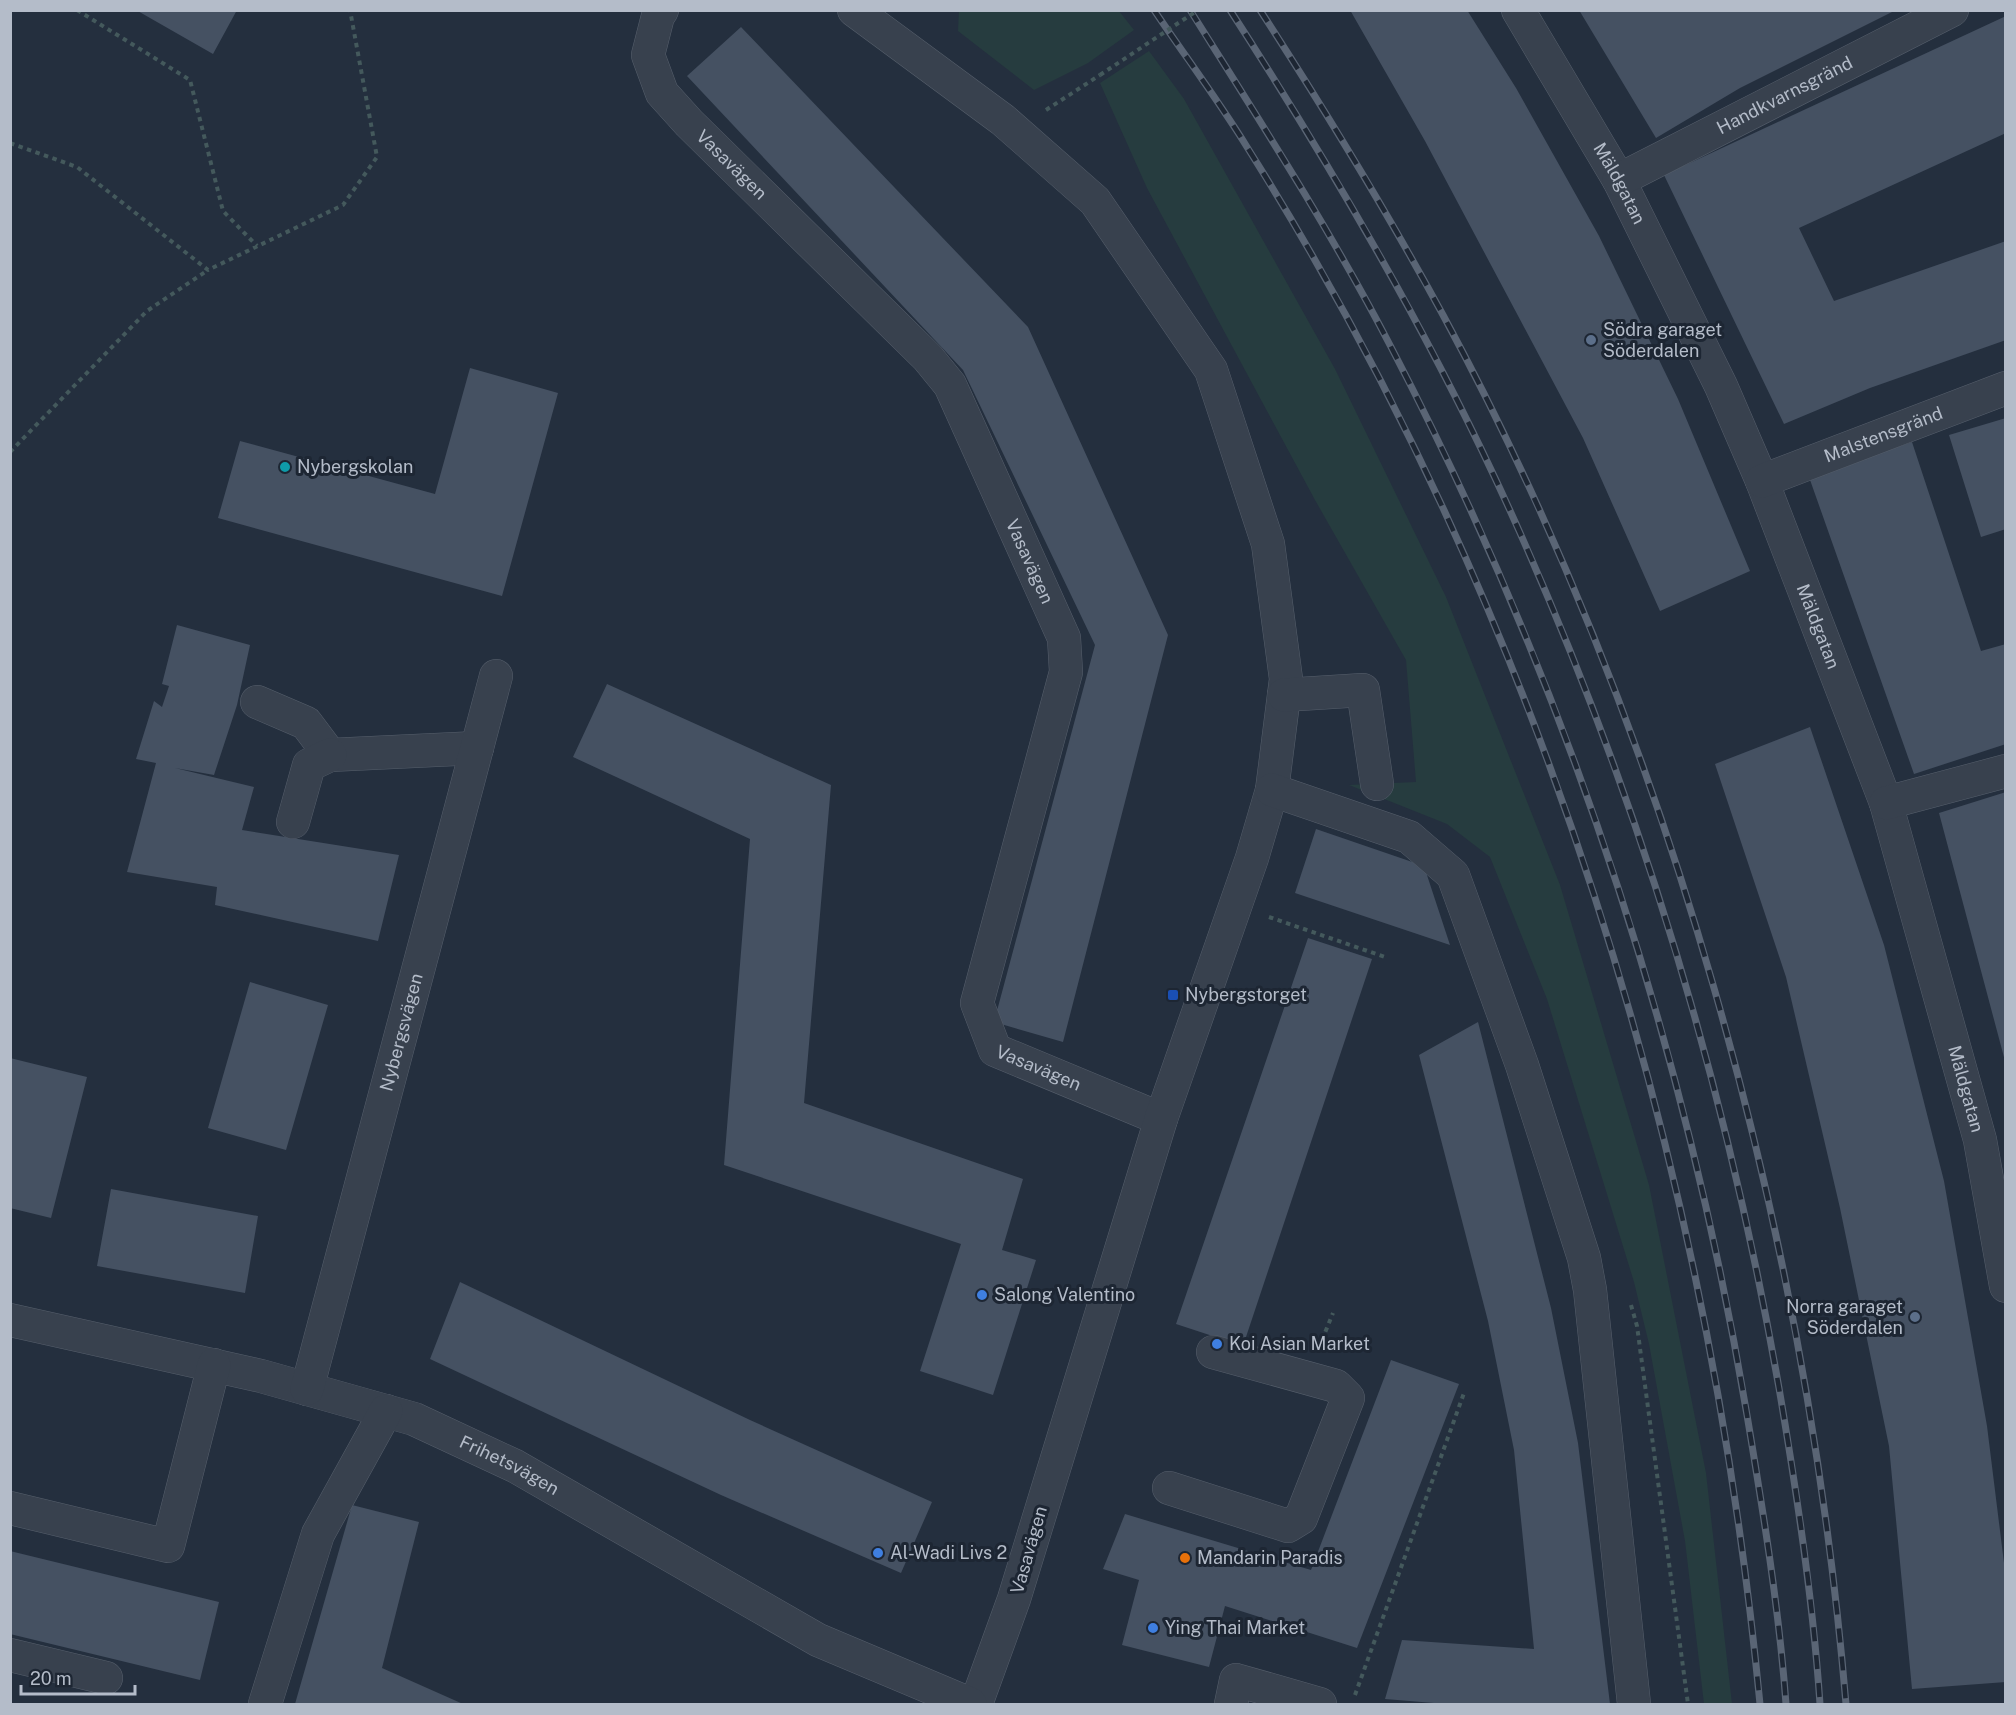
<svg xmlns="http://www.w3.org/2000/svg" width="2016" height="1715" font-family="'Public Sans',sans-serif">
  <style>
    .green { fill: #263c3f }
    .building { fill: #455162 }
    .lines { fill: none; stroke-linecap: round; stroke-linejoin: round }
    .minor-casing { stroke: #565f6c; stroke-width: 34 }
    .path { stroke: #44595c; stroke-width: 4; stroke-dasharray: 4.5 4.5; stroke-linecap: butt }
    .minor { stroke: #38414e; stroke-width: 33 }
    .rail-casing { stroke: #5a6575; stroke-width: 7 }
    .rail { stroke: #1d2633; stroke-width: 4.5; stroke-dasharray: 14; stroke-linecap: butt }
    .path-bridge { stroke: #44595c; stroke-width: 4; stroke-dasharray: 4.5 4.5; stroke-linecap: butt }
    .service-dot { fill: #5c6f8a; stroke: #1d2633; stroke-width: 2 }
    .culture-dot { fill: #0f9aa8; stroke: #1d2633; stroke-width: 2 }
    .transit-dot { fill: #1a4fb4; stroke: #1d2633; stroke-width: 2 }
    .shop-dot { fill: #3f7fe0; stroke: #1d2633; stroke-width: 2 }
    .food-dot { fill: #e8710a; stroke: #1d2633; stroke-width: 2 }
    .labels { text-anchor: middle; stroke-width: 6; stroke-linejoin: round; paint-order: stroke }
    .street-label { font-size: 18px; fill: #b4bcc9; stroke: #1d2633 }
    .poi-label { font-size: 18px; fill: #b4bcc9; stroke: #1d2633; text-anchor: start }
  </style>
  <rect width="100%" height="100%" fill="#242f3e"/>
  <path class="green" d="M959,10l160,1 15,19 -46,33 -54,27 -76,-59z
    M1149,51l35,48 151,270 111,228 114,288 89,300 57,288 26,231h-28l-19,-163 -36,-197 -15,-62 -87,-283 -57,-142 -43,-33 -98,-39 67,-3 -10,-122 -91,-160 -168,-312 -47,-105z"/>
  <path class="building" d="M136,10h101l-24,44z
    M1350,10h117l49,78 83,148 79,163 72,172 -90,40 -77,-173 -158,-297z
    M1579,10h317l-156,78 -84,50z
    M2006,16v117l-207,95 35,73 172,-60v99l-136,48 -86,36 -120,-249z
    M741,27l287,300 140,308 -105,407 -69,-20 101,-377 -132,-275 -276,-294z
    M470,368l88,25 -56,203 -284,-78 22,-77 195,53z
    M2006,418v111l-25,8 -32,-102z
    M1912,442l69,209 25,-7v100l-92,30 -105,-297z
    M177,625l73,20 -13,60 -23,70 -39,-7 79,19 -12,43 157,25 -21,86 -163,-36 2,-18 -90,-15 29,-109 -20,-4 18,-58 8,6 7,-21 -7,-2z
    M607,684l224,101 -27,318 219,76 -21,71 34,10 -43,135 -73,-24 41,-127 -237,-79 26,-326 -177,-82z
    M1810,727l74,218 60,236 43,245 19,153v103l-94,7 -23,-243 -49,-238 -54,-231 -71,-213z
    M2006,792v269h-1l-66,-248z
    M1316,829l108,37 26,79 -155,-52z
    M1308,938l64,21 -129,387 -67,-22z
    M250,982l78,23 -42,145 -78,-22z
    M1478,1022l73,286 27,135 32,261h-164l-61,-5 17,-59 132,9 -20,-199 -26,-129 -69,-266z
    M10,1058l77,19 -36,141 -41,-10z
    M111,1189l147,27 -13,77 -148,-27z
    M460,1282l290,138 182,82 -31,71 -180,-78 -291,-136z
    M1391,1360l68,24 -102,264 -132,-42 -16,61 -87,-22 17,-65 -36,-11 22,-55 186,56z
    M352,1505l67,17 -37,146 81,36h-168z
    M10,1551l209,51 -19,78 -190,-46z"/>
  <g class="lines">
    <g class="minor-casing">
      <g id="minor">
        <path id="s1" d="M662,10l-4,6 -10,39 14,38 27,30 239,235 22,27 114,253 2,34 -89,331 18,47 166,69"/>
        <path d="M854,10l149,110 92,81 116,169 57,174 18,135 -14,111 -20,68 -91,261 -147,480 -38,105"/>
        <path id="s2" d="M1518,10l101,170 102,206 41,95 124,322 94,337 26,146"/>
        <path id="s3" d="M1619,180l333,-170"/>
        <path id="s4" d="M1762,481l244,-93"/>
        <path d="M1284,695l79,-5 14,94"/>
        <path d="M257,702l49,21 24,32 147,-7"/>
        <path d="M1272,790l137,47 44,38 69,190 62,193 6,32 44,414"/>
        <path d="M1886,803l120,-32"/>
        <path d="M293,822l16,-57 21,-10"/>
        <path id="s5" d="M10,1320l251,56 153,43 101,47 303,174 152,64"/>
        <path id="s6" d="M307,1389l189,-713"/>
        <path d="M1169,1488l119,38 13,-8 47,-120 -12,-12 -123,-34"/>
        <path d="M10,1508l158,38 46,-181"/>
        <path d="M10,1655l96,23"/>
        <path d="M265,1704l53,-170 68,-123"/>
        <path d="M1231,1704l5,-24 84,24"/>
      </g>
    </g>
    <path class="path" d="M77,10l113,70 33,131 34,35
      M1046,110l54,-35
      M10,143l67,24 131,103 135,-65 34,-48 -27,-147
      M10,452l137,-141 61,-41
      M1269,917l116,40
      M1631,1305l6,21 51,378
      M1322,1340l11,-27
      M1355,1695l109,-302"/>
    <use href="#minor" class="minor"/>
    <g class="rail-casing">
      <path id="rail" d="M1154,10c31,46 64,90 93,137 295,468 460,1009 513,1557
        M1190,10c70,111 141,221 201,337 176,338 293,693 356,1068 16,96 32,193 39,289
        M1230,10c98,151 189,306 265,468 135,289 229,596 284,910 18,105 34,211 41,316
        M1260,10c65,100 126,200 183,305 226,418 363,916 403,1389"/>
    </g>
    <use href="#rail" class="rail"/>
    <path class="path-bridge" d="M1100,75l98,-65"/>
  </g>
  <g class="service-dot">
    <circle cx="1591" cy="340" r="6"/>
    <circle cx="1915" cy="1317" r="6"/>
  </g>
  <circle class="culture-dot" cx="285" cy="467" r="6"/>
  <rect class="transit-dot" x="1167" y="989" width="12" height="12" rx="3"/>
  <g class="shop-dot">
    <circle cx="982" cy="1295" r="6"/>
    <circle cx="1217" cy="1344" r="6"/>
    <circle cx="878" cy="1553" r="6"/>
    <circle cx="1153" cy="1628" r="6"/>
  </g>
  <circle class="food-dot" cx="1185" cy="1558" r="6"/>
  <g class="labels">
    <g class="street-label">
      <text dy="6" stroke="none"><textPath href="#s3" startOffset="186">Handkvarnsgränd</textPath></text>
      <text dy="6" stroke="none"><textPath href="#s1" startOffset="188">Vasavägen</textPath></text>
      <text dy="6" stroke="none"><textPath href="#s2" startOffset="201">Mäldgatan</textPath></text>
      <text dy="6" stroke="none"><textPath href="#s4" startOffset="130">Malstensgränd</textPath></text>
      <text dy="6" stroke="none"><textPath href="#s1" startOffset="692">Vasavägen</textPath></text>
      <text dy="6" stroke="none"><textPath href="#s2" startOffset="687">Mäldgatan</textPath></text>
      <text dy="6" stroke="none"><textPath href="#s6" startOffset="369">Nybergsvägen</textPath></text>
      <text dy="6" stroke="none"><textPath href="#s1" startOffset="1250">Vasavägen</textPath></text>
      <text dy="6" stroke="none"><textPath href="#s2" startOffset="1173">Mäldgatan</textPath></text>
      <text dy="6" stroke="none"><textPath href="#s5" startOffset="522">Frihetsvägen</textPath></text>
      <text transform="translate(1029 1550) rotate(-74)" y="6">Vasavägen</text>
    </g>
    <g class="poi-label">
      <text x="1603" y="336">Södra garaget<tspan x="1603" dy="21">Söderdalen</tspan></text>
      <text x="297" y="473">Nybergskolan</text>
      <text x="1185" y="1001">Nybergstorget</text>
      <text x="994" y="1301">Salong Valentino</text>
      <text x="1903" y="1313" text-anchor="end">Norra garaget<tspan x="1903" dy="21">Söderdalen</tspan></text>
      <text x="1229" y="1350">Koi Asian Market</text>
      <text x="890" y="1559">Al-Wadi Livs 2</text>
      <text x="1197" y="1564">Mandarin Paradis</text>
      <text x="1165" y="1634">Ying Thai Market</text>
    </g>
  </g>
  <rect width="2016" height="1715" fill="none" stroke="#b4bcc9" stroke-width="24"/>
  <path d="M21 1685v9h114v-9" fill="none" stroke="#b4bcc9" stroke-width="3"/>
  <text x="30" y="1685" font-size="18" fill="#b4bcc9" stroke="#1d2633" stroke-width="4.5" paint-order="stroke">20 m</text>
</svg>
